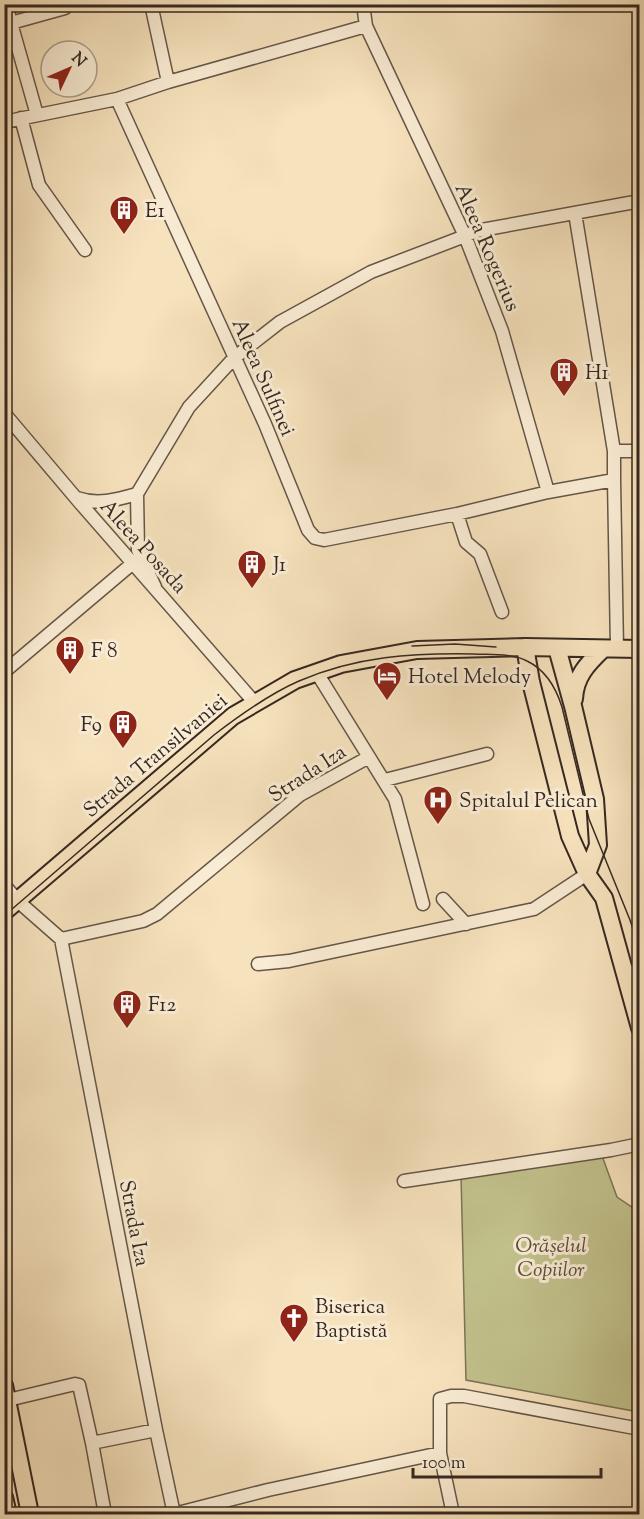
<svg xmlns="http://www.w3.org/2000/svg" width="644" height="1519" font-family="'Sorts Mill Goudy',serif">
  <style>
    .green { fill: #c2c28d; stroke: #7c7557; stroke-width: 1.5 }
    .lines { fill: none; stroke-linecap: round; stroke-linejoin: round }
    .minor-casing { stroke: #665648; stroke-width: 15 }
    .major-casing { stroke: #362821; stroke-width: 20 }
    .minor { stroke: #f9ecd4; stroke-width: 12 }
    .major { stroke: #f6e2bd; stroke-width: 16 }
    .tram { stroke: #362821; stroke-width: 1.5 }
    .labels { text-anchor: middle; stroke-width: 6; stroke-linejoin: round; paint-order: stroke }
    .poi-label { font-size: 21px; fill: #362821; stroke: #f9ecd4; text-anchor: start }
    .street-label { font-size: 21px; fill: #362821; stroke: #f9ecd4 }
    .park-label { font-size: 21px; font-style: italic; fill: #594e3c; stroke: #f9ecd4 }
  </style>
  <rect width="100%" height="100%" fill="#f6e2bd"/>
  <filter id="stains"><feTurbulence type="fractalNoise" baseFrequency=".00333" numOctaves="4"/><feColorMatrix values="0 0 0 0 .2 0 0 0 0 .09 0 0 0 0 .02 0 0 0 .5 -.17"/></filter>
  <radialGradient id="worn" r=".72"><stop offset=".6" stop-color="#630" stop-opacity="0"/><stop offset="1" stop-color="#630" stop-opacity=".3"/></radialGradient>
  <path class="green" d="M601,1153l16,44 22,15v200l-173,-32 -5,-205z"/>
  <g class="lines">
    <g class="minor-casing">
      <path id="minor" d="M6,4l5,19
        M151,4l17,78
        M363,4l3,22 99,210 37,95 46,161
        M117,99l148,325 43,106 7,8 9,2 133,-26 91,-22 66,-12v-29l-39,-238
        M37,115l-26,-92 54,-15
        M21,118l18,67 46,65
        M4,122l113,-23 51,-17 198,-56
        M4,413l77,91 174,199
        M614,451h26
        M614,480l3,168
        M77,498c20,7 39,2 60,-4
        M457,514l9,28 14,12 22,58
        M155,587l-17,-37 -1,-56 52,-87 45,-49 46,-36 91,-50 94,-36 11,-5 164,-30
        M4,672l129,-109
        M369,757l26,42 28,105
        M385,780l102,-26
        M4,885l16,18 41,36 95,491 18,84
        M443,899l23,25
        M61,939l82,-18 14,-7 143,-119 69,-38 -52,-84
        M258,964l31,-3 245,-52 53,-35
        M625,972h15
        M404,1181l207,-31 29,-6
        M8,1400l67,-16 4,1 13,58 64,-13
        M92,1443l13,71
        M174,1514l94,-24 172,-37
        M453,1514l-13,-61v-54l11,-3h13l176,33"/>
    </g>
    <g class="major-casing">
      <path id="major" d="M525,647l6,35 39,154 17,38 17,24 36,130
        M557,648l16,58 22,93 3,46 -11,29
        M574,699c1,-22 13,-35 29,-50
        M4,912l229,-196 62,-36 46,-16 76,-14 108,-3 115,2
        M4,1385l26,129
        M4,1497l4,17"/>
    </g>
    <use href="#minor" class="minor"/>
    <use href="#major" class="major"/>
    <path class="tram" d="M412,646l43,-2 41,3
      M4,916l210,-181c26,-20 55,-41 85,-54 58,-25 113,-28 174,-27 18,1 39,-1 54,7 19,9 29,27 35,46l27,112 41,101 10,30"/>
  </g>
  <defs>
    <g id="building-pin" transform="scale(1.5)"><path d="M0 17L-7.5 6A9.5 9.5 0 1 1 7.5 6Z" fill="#8f2418" stroke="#f9ecd4"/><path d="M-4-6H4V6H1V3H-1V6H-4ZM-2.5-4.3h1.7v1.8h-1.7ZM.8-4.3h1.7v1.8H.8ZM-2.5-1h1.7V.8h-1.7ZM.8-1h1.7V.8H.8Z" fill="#fff"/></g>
    <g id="hotel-pin" transform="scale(1.5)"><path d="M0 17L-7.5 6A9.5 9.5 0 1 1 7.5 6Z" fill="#8f2418" stroke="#f9ecd4"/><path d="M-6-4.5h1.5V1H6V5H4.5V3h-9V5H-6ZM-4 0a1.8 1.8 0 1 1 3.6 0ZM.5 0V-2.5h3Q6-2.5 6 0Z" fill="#fff"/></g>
    <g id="hospital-pin" transform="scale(1.5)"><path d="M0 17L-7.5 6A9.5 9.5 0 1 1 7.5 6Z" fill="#8f2418" stroke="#f9ecd4"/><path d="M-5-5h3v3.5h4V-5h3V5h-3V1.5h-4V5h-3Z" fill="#fff"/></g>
    <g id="church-pin" transform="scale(1.5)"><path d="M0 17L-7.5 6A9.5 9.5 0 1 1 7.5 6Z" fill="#8f2418" stroke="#f9ecd4"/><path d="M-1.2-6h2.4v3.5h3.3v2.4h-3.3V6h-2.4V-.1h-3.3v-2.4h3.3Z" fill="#fff"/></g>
  </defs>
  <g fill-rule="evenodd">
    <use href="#building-pin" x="124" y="210"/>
    <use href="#building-pin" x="564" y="372"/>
    <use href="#building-pin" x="252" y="564"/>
    <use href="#building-pin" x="70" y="650"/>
    <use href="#hotel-pin" x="387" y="676"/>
    <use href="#building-pin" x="123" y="724"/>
    <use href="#hospital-pin" x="438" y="800"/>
    <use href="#building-pin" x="127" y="1004"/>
    <use href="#church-pin" x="294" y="1318"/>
  </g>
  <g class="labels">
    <g class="poi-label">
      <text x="145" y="217">E1</text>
      <text x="585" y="379">H1</text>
      <text x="273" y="571">J1</text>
      <text x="91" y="657">F 8</text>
      <text x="408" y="683">Hotel Melody</text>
      <text x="102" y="731" text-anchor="end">F9</text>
      <text x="459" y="807">Spitalul Pelican</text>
      <text x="148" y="1011">F12</text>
      <text x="315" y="1313">Biserica<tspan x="315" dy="24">Baptistă</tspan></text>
    </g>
    <g class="street-label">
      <text transform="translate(488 247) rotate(67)" y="7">Aleea Rogerius</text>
      <text transform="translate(264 377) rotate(66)" y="7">Aleea Sulfinei</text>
      <text transform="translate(144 546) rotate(48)" y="7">Aleea Posada</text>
      <text transform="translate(155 755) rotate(-40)" y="7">Strada Transilvaniei</text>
      <text transform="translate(307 773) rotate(-33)" y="7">Strada Iza</text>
      <text transform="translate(135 1223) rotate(79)" y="7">Strada Iza</text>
    </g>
    <g class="park-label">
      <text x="551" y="1252">Orășelul<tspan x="551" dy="24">Copiilor</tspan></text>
    </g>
  </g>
  <rect width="644" height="1519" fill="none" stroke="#f6e2bd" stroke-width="24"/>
  <rect x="6" y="6" width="632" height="1507" fill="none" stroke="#362821" stroke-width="3"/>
  <rect x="12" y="12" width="620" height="1495" fill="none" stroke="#362821" stroke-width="1.5"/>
  <g transform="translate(69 69) rotate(46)"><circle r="28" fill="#f9ecd4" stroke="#ab9e8c" stroke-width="1.5"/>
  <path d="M0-4.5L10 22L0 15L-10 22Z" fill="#8f2418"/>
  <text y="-9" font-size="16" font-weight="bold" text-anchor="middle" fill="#362821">N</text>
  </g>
  <path d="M413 1468v9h188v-9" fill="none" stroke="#362821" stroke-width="3"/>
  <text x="422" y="1468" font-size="18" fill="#362821" stroke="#f9ecd4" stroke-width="4.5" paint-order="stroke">100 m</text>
  <rect width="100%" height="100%" filter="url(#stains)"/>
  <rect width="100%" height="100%" fill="url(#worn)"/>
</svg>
